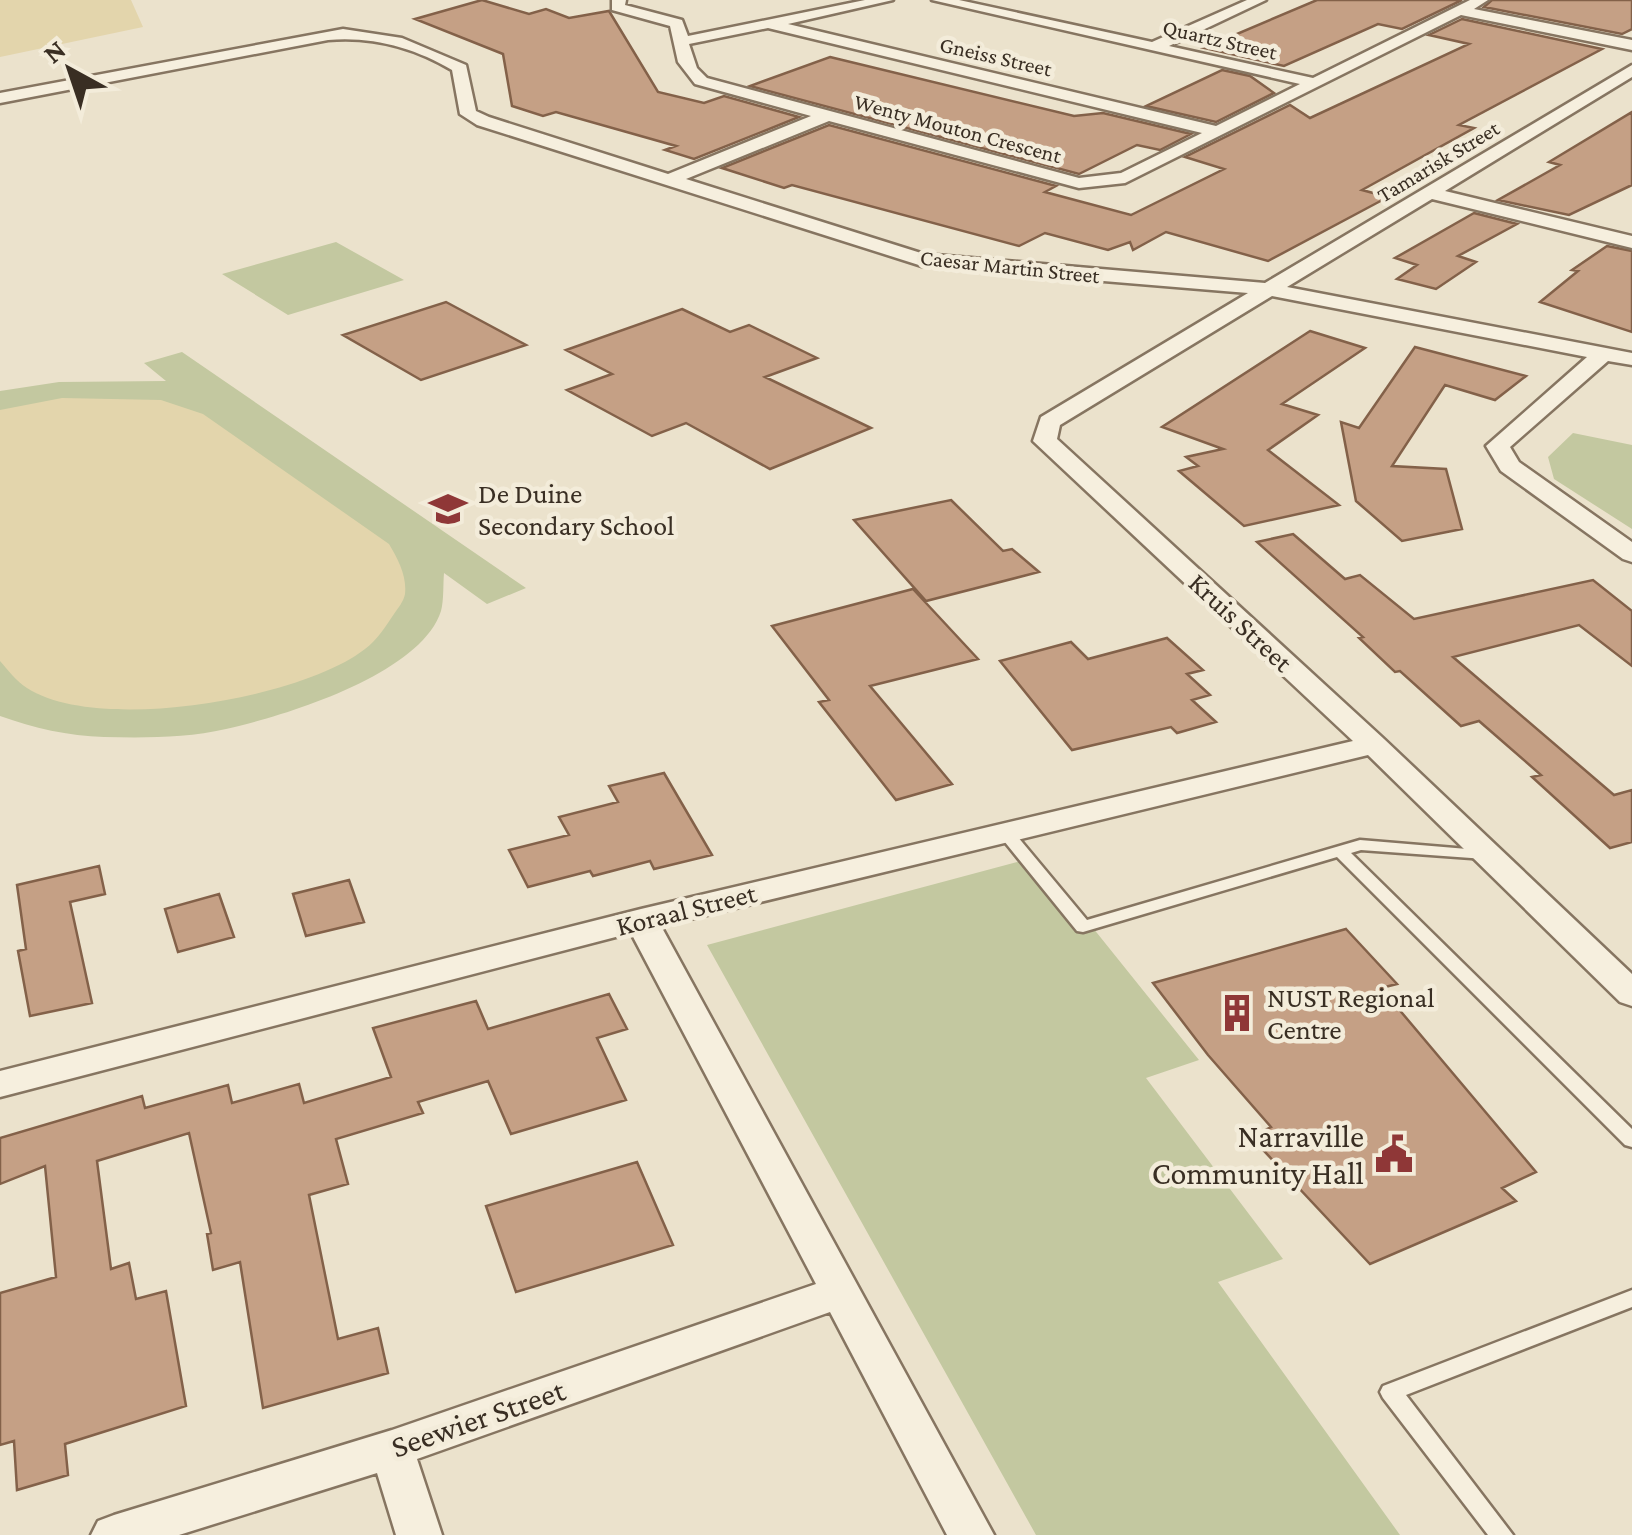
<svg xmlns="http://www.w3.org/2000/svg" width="1632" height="1535" font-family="'Crimson Pro',serif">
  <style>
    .green { fill: #c3c8a0 }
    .sand { fill: #e3d5ac }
    .building { fill: #c5a085; stroke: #836149; stroke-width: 2.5 }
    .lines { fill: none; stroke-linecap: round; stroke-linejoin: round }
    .service-casing { stroke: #867561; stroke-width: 5 }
    .minor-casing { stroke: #867561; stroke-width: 5 }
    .service { fill: #f6efde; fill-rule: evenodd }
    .minor { fill: #f6efde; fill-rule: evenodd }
    .labels { text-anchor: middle; stroke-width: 9; stroke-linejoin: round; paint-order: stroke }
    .far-street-label { font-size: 22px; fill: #392e23; stroke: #f3ecda }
    .poi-label { font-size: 28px; fill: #392e23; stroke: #f3ecda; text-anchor: start }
    .street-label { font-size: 28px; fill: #392e23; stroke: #f3ecda }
    .near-poi-label { font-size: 32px; fill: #392e23; stroke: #f3ecda; text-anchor: end }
    .near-street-label { font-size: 32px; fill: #392e23; stroke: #f3ecda }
  </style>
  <rect width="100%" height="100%" fill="#ebe2cc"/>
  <path class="green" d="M336,242l68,38 -116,35 -66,-41z
    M182,352l344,236 -39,16 -43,-31c-1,11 0,27 -3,38 -20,63 -156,105 -215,118 -39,9 -82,9 -122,8 -36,-1 -70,-9 -104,-21v-325l59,-9 107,-1 -22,-18z
    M1573,433l59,12v84l-78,-50 -6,-22z
    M1036,857l163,203 -53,18 137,181 -65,23 182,253h-364l-329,-590z"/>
  <path class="sand" d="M0,0h131l12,27 -143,30z
    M62,398l99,2 42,14 186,130c9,15 18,32 16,50 -1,7 -7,14 -11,20 -8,12 -17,26 -29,35 -64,50 -267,85 -338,39 -10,-6 -19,-18 -27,-27v-251z"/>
  <path class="building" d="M482,0l47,14 17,-5 23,9 40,-7 49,81 46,11 20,-7 75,21 -105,42 -29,-9 11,-4 -120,-34 -13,4 -31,-10 -9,-52 -88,-35z
    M1317,0h145l-60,29 -24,-5 -94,42 -80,-18z
    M1492,0h140v29l-10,5 -138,-27z
    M1462,19l140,30 -143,76 15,3 -112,62 26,7 -120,64 -102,-29 -33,18 -3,-8 -22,8 -63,-17 -26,13 -227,-61 -8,3 -62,-20 107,-43 227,61 -11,6 86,23 93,-46 -39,-12 105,-52 20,13 159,-74 -40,-9z
    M830,57l244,59 29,-3 88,21 -31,16 -23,-5 -58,29 -329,-88z
    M1222,70l28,6 24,17 -58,29 -70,-16z
    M1632,112v73l-63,30 -71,-15 62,-35 -11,-3z
    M1474,213l43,11 -59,32 18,6 -40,27 -39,-10 20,-14 -22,-7z
    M1607,246l25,5v81l-92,-30 38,-31 -6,-1z
    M446,302l80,43 -105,35 -78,-45z
    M682,309l48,23 19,-7 68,33 -52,19 106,51 -101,41 -84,-46 -34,13 -85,-46 45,-16 -46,-24z
    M1310,331l55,17 -83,56 36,11 -50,35 71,55 -95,21 -65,-55 19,-5 -12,-9 37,-8 -61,-22z
    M1415,347l111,29 -31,24 -50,-15 -53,81 54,3 16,60 -60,12 -46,-40 -15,-79 18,6z
    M951,500l52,51 9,-2 27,23 -113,29 -72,-81z
    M1293,534l52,45 15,-4 54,44 179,-39 39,31v55l-53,-41 -126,32 161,138 18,-5v52l-22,6 -78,-71 9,-2 -62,-54 -18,5 -61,-55 -5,1 -36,-34 4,-1 -106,-95z
    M913,589l65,70 -108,27 82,98 -56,16 -77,-98 10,-2 -57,-74z
    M1167,638l36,32 -16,4 23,21 -18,5 24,22 -39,11 -6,-6 -99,23 -72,-89 71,-19 17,17z
    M664,773l48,82 -58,14 -4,-8 -57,15 -3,-5 -62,16 -19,-37 60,-15 -10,-18 59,-15 -9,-16z
    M99,866l6,28 -35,8 22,101 -62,13 -12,-65 8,-2 -9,-64z
    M349,880l15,42 -58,14 -13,-42z
    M219,894l15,43 -56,15 -13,-43z
    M1346,929l51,55 -16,4 155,184 -34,16 14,13 -146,63 -119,-127 20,-10 -63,-72 -55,-72z
    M609,994l18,35 -30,9 29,62 -115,34 -23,-53 -70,21 5,11 -87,26 12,45 -39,11 29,144 40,-11 10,45 -125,35 -23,-146 -27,8 -6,-36 4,-1 -22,-100 -92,28 14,108 18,-6 7,36 30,-8 20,115 -121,38 3,31 -51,15 -3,-49 -14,4v-152l56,-16 -11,-111 -45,18v-46l142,-42 3,12 83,-23 4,18 67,-19 5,19 87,-26 -18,-49 103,-27 12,28z
    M637,1162l36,83 -157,47 -30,-86z"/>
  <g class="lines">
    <g class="service-casing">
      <path id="service" d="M1006,828l6,2 75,90 273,-80 131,11 2,3 -2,3 -6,2 -124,-9 -10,3 281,276v18l-7,-2 -288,-288 -254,75 -6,-1 -77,-95 -2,-3z
        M1632,1290v17l-226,88 107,140h-25l-105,-137 -3,-6 3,-6z"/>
    </g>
    <g class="minor-casing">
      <path id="minor" d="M612,0h14l-1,5 57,15 6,16 177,-36h28l-105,24 428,102 84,-42 -368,-84h27l193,42 95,-42h19l-97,46 144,32 157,-78h18l-14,9 158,31v10l-171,-35 -336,168 -46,5 -250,-67 -143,58 238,75 341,29 367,-218v12l-187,114 187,45v12l-200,-49 -145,88 345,66v12l-24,-4 -98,86 9,15 113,80v20l-9,-3 -122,-88 -15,-25 101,-89 -315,-61 -212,129 -3,14 327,300 248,235v32l-12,-4 -252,-247 -707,171 333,609h-47l-117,-223 -413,147 25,76h-46l-19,-62 -198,62h-88l7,-14 16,-6 278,-85 424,-146 -185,-351 -631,164v-26l641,-162 712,-168 -320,-300 8,-24 207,-124 -326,-27 -445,-141 -17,-11 -8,-44c-37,-22 -80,-34 -124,-30l-328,63v-10l343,-64 59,9 64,27 10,46 13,6 179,57 143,-58 -116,-32 -17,-22 -8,-36 -58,-16zM768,28l434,105 -81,40 -42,5 -372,-100 -10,-10 -8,-24z"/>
    </g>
    <use href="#service" class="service"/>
    <use href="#minor" class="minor"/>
  </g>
  <defs>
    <g id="school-bare" transform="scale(3)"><path d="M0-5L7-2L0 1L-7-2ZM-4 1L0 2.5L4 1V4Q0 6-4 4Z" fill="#8f3737" stroke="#f3ecda" stroke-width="2.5" paint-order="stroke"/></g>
    <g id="building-bare" transform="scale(3)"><path d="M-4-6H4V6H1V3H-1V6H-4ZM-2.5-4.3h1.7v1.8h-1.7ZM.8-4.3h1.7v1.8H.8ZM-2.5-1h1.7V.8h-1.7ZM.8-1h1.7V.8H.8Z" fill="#8f3737" stroke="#f3ecda" stroke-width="2.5" paint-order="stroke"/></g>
    <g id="civic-bare" transform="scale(3)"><path d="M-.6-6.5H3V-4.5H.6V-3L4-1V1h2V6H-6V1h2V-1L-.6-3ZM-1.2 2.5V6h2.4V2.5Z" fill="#8f3737" stroke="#f3ecda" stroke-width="2.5" paint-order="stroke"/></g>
  </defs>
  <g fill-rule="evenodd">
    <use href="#school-bare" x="448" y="509"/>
    <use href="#building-bare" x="1237" y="1013"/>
    <use href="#civic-bare" x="1394" y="1154"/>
  </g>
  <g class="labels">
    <g class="far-street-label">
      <text transform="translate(1220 39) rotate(13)" y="8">Quartz Street</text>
      <text transform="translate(996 56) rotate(13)" y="8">Gneiss Street</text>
      <text transform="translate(958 128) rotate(15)" y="8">Wenty Mouton Crescent</text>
      <text transform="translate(1438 161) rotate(-31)" y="8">Tamarisk Street</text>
      <text transform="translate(1010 266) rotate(6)" y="8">Caesar Martin Street</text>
    </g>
    <g class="poi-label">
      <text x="478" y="503">De Duine<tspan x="478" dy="32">Secondary School</tspan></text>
      <text x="1267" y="1007">NUST Regional<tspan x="1267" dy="32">Centre</tspan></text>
    </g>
    <g class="street-label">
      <text transform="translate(1241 622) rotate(43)" y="10">Kruis Street</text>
      <text transform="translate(686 909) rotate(-14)" y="10">Koraal Street</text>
    </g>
    <g class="near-poi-label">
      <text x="1364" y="1147">Narraville<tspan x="1364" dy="37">Community Hall</tspan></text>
    </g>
    <g class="near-street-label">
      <text transform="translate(478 1418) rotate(-19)" y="11">Seewier Street</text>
    </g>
  </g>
  <g transform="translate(70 70) rotate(320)" stroke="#f3ecda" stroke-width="8" paint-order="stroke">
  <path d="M0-8L18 38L0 25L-18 38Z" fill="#392e23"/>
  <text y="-15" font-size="28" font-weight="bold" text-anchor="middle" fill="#392e23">N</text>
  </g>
</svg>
